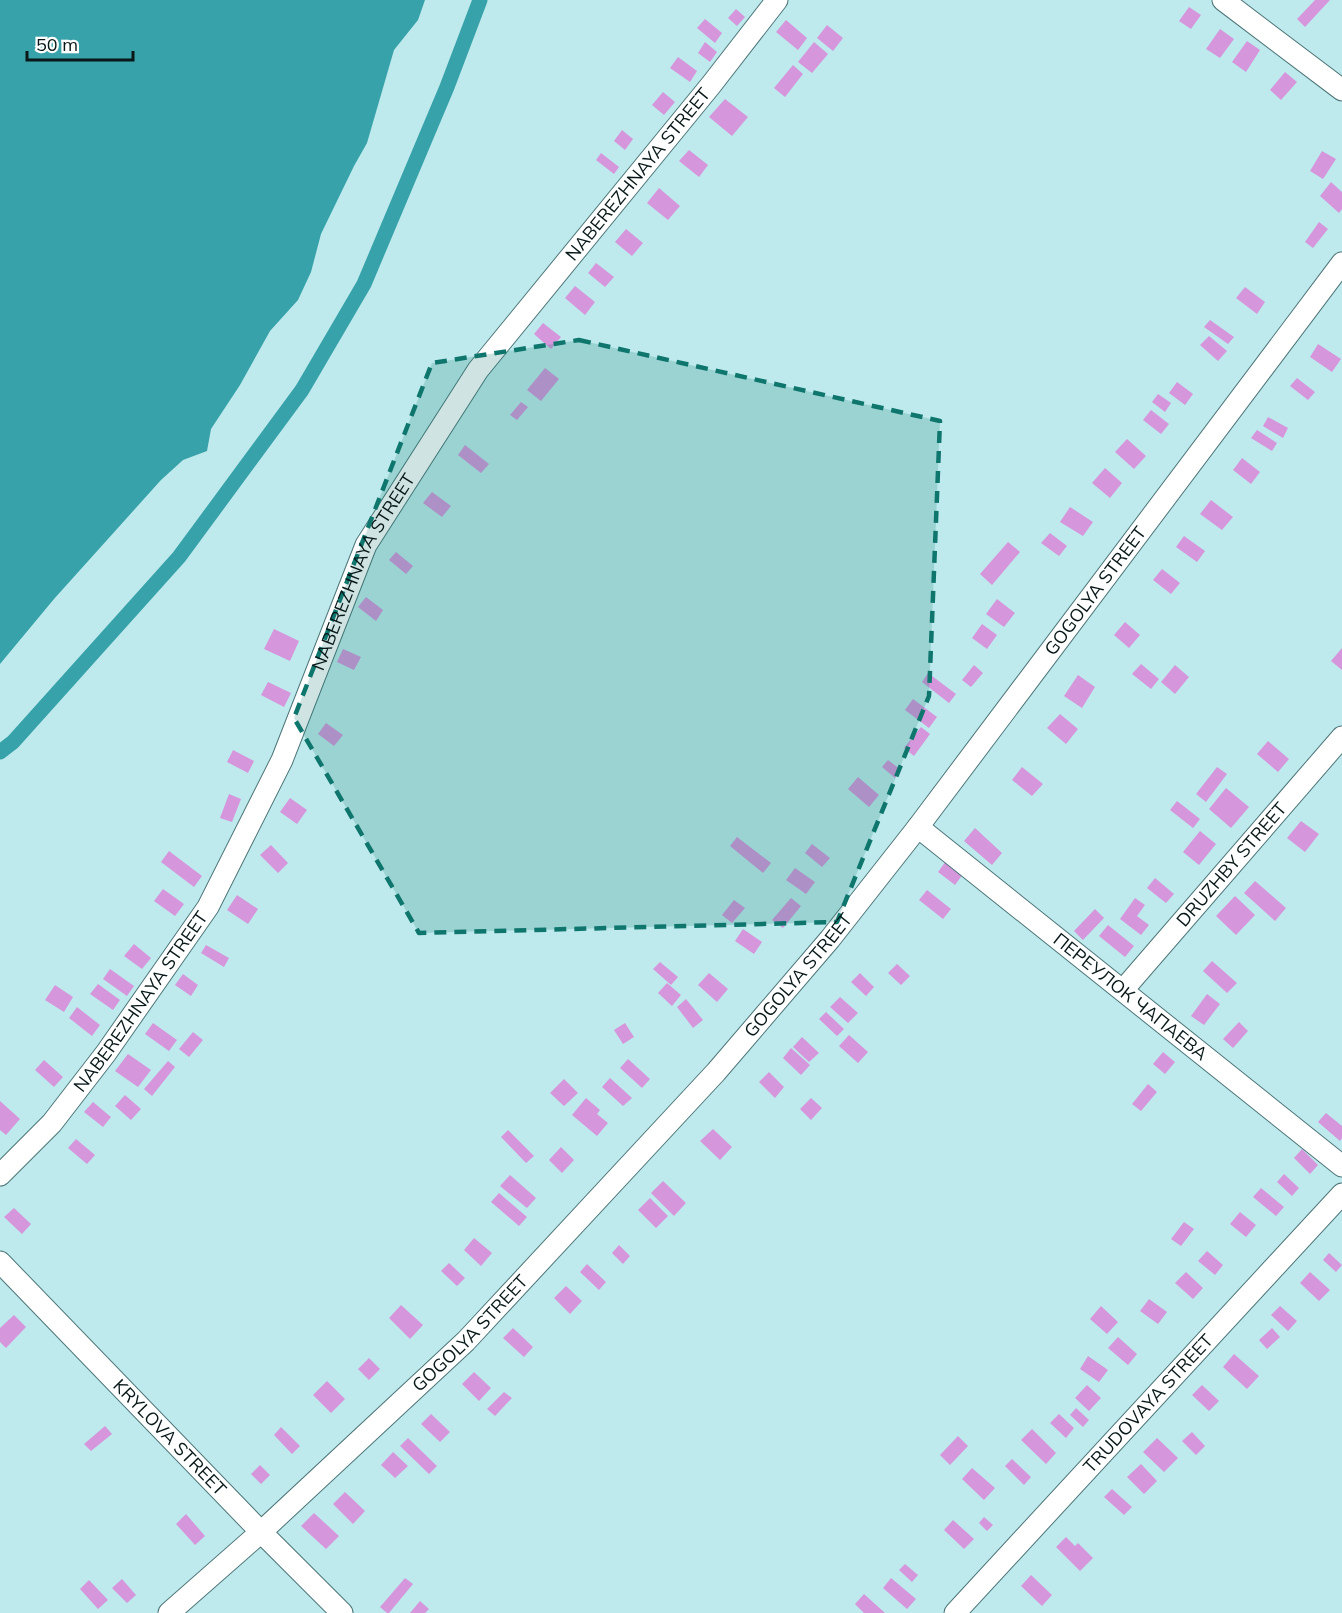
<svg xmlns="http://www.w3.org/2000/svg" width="1342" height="1613" font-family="Mulish,sans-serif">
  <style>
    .water { fill: #37a2a9 }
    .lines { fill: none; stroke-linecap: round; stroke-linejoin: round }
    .canal { stroke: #37a2a9; stroke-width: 15 }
    .building { fill: #d596dc }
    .minor-casing { stroke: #4e7679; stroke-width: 23 }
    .minor { stroke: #fff; stroke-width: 21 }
    .marked { fill: #0f766e; fill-opacity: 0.2; stroke: #0f766e; stroke-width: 4.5; stroke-dasharray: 12 8; stroke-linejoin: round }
    .labels { text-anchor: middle; stroke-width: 4.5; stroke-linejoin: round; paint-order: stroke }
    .street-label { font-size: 18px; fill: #081819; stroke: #fff }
  </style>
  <rect width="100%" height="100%" fill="#beeaed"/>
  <path class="water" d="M0,0h425l-7,20 -24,30 -27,93 -13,23 -33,68 -10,38 -13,28 -28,31 -30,54 -29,44 -4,22 -24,9 -22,20 -107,119 -54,65z"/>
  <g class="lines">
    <path class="canal" d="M0,752l13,-10 166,-185 123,-167 62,-106 83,-197 33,-87"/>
  </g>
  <path class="building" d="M1315,0h15l-25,27 -8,-8z
    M1189,7l12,8 -10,14 -12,-8z
    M736,9l9,8 -8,9 -9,-8z
    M705,19l17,14 -7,10 -18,-15z
    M786,20l21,18 -9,12 -22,-18z
    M827,25l16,13 -10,13 -16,-13z
    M1220,29l14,10 -14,19 -14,-9z
    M1247,41l13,9 -14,22 -14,-10z
    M705,42l12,10 -7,10 -12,-9z
    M814,42l14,12 -16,19 -14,-11z
    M678,57l19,14 -7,11 -20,-14z
    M793,65l10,9 -18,23 -11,-9z
    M1285,72l12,10 -16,18 -11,-10z
    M663,92l12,10 -11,13 -12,-10z
    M725,99l23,18 -16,19 -23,-19z
    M622,130l11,9 -8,11 -11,-9z
    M689,150l19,15 -9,12 -20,-16z
    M1322,151l14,8 -13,20 -13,-8z
    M601,153l18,14 -5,7 -18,-14z
    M1331,182l11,10v17l-3,4 -19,-17z
    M659,188l21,18 -12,14 -21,-17z
    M1319,222l9,7 -15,19 -8,-6z
    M626,229l17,14 -11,13 -17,-14z
    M596,263l18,14 -9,10 -17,-14z
    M575,286l20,16 -10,13 -20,-17z
    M1245,287l20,15 -8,12 -21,-16z
    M1210,320l24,17 -6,7 -24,-17z
    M543,323l18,14 -10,12 -17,-15z
    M1209,336l18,15 -9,10 -18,-16z
    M1318,344l23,15 -9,13 -22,-15z
    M545,368l14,11 -18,22 -14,-11z
    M1297,378l18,14 -7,8 -18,-14z
    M1177,382l16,12 -8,11 -16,-12z
    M1158,394l13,9 -6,9 -13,-10z
    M521,402l7,5 -11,13 -7,-5z
    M1151,410l18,14 -8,10 -18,-14z
    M1268,417l20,11 -5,10 -20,-12z
    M1257,430l20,13 -5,8 -21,-13z
    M1127,439l19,17 -12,13 -19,-17z
    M465,445l24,19 -8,9 -23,-18z
    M1242,458l18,14 -9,12 -18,-14z
    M1105,468l17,15 -12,15 -18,-15z
    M432,492l19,14 -9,11 -19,-14z
    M1211,500l22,17 -11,13 -22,-16z
    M1070,507l23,15 -10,14 -23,-14z
    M1050,533l17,13 -8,10 -18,-13z
    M1184,536l21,15 -8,11 -21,-15z
    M1008,542l12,10 -28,33 -12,-11z
    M396,552l17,14 -7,8 -17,-14z
    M1162,569l18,14 -9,11 -18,-14z
    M366,597l17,13 -7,11 -18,-14z
    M997,599l18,14 -11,14 -18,-13z
    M1125,622l15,13 -11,13 -15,-13z
    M982,624l15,11 -10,14 -15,-11z
    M274,629l25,12 -9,20 -26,-12z
    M1342,648v22l-11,-9z
    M343,649l18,8 -7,13 -17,-8z
    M1141,664l18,15 -8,10 -19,-15z
    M974,665l9,8 -12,14 -9,-7z
    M1175,665l14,12 -14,17 -14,-12z
    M928,673l28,21 -7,9 -27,-21z
    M1078,675l17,12 -13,21 -18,-12z
    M268,682l23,11 -7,14 -23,-12z
    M913,699l24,18 -8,11 -24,-18z
    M1060,714l18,15 -12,15 -19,-16z
    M326,723l17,12 -9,11 -16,-12z
    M921,727l9,7 -16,22 -10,-8z
    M1268,741l21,18 -11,13 -21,-18z
    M233,750l21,11 -6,12 -21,-11z
    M888,760l13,10 -6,8 -13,-11z
    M1022,767l21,17 -11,12 -20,-16z
    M1217,767l10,7 -21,28 -10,-8z
    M858,777l21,18 -10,12 -21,-18z
    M1226,788l23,19 -18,21 -22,-19z
    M229,794l12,5 -9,23 -12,-4z
    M290,798l17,12 -10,14 -17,-12z
    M1177,801l23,18 -7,9 -23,-18z
    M1301,821l18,13 -14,18 -18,-14z
    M975,828l27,25 -10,12 -28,-24z
    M1200,831l16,13 -17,21 -16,-13z
    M737,837l34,26 -8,10 -33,-27z
    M812,844l18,14 -8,9 -17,-14z
    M271,845l17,18 -10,10 -18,-18z
    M169,851l33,25 -8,11 -33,-25z
    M946,861l17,13 -8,11 -17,-13z
    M795,868l20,14 -9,12 -20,-14z
    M1155,878l19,16 -8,9 -19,-15z
    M1255,881l31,27 -11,13 -31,-28z
    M163,889l21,15 -9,12 -21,-15z
    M927,890l24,19 -8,10 -24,-19z
    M237,895l21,14 -10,15 -21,-14z
    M1235,896l20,19 -19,20 -20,-19z
    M791,898l10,8 -18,22 -11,-8z
    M1135,898l10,7 -8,11 12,9 -8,10 -21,-16z
    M734,900l11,8 -13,15 -10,-8z
    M1095,909l9,9 -21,22 -9,-9z
    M1108,925l26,21 -9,11 -26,-21z
    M743,929l19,13 -8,12 -19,-13z
    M134,944l17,14 -9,11 -18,-13z
    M206,945l23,13 -5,9 -23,-14z
    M1212,961l25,22 -10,10 -24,-22z
    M660,962l18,15 -7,8 -18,-16z
    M897,964l13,12 -9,9 -13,-12z
    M110,969l24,17 -7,10 -24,-17z
    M709,973l19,16 -11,13 -19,-17z
    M860,973l14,14 -8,9 -15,-14z
    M183,974l15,11 -7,11 -16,-11z
    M667,983l14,12 -9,11 -14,-13z
    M98,984l22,16 -7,10 -23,-16z
    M55,985l18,12 -9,15 -19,-12z
    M1207,994l13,10 -16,21 -13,-9z
    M840,997l18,16 -10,10 -18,-16z
    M686,999l17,21 -10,8 -16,-21z
    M77,1007l23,18 -8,11 -23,-18z
    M826,1012l18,17 -7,7 -18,-17z
    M1239,1022l9,9 -15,17 -10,-9z
    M153,1023l24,17 -8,11 -24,-17z
    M625,1023l9,14 -11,7 -9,-14z
    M193,1032l10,8 -14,17 -10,-8z
    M849,1035l19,17 -10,11 -19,-17z
    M802,1037l17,16 -10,9 -16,-15z
    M791,1048l19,17 -9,10 -18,-17z
    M1163,1052l12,10 -10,12 -12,-10z
    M128,1054l23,16 -13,17 -23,-16z
    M628,1059l22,20 -8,9 -22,-20z
    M44,1060l19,17 -9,10 -19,-17z
    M168,1061l7,6 -23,29 -8,-7z
    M769,1072l15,15 -9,11 -16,-16z
    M610,1078l22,20 -9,8 -21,-19z
    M564,1079l14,14 -14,13 -14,-13z
    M1148,1084l9,8 -16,19 -9,-7z
    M125,1095l16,14 -10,11 -16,-14z
    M586,1098l14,12 -3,4 11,9 -11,13 -25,-21z
    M811,1098l11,10 -11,12 -11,-11z
    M0,1101l20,18 -14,16 -6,-5z
    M93,1102l18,15 -8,10 -19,-15z
    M1326,1113l16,13v12l-2,3 -22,-19z
    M713,1129l19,18 -12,13 -20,-19z
    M508,1130l26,26 -8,7 -25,-26z
    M76,1139l19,16 -8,9 -19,-16z
    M561,1147l13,13 -12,13 -13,-13z
    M1302,1149l16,16 -8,9 -16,-16z
    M1284,1174l15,14 -7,8 -15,-14z
    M510,1175l26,23 -9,10 -27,-22z
    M663,1181l23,22 -12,13 -23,-23z
    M1261,1188l23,19 -8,9 -23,-19z
    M499,1193l28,24 -8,9 -28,-24z
    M650,1198l18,18 -12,12 -18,-18z
    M14,1208l17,16 -9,10 -18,-17z
    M1240,1212l16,13 -10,12 -16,-13z
    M1184,1222l10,7 -13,17 -10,-7z
    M474,1238l18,15 -11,13 -17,-16z
    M619,1245l11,11 -7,8 -11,-11z
    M1207,1251l16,14 -8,10 -17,-14z
    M1329,1253l13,12 -6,7 -13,-12z
    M449,1263l16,15 -8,8 -16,-15z
    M587,1264l19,18 -7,8 -19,-18z
    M1186,1272l17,16 -10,11 -18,-16z
    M1310,1272l20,18 -11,11 -19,-18z
    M566,1286l16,15 -12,13 -16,-16z
    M1149,1299l18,13 -9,12 -18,-13z
    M401,1305l22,20 -13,14 -21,-21z
    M1101,1306l17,16 -11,12 -17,-15z
    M1280,1306l17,15 -9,10 -17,-16z
    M14,1315l12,12 -20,21 -6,-6v-14z
    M513,1328l20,19 -9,10 -21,-19z
    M1272,1328l8,9 -13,12 -8,-9z
    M1118,1337l19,17 -9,11 -20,-17z
    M1234,1354l25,22 -12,13 -24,-22z
    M1088,1356l20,14 -9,12 -19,-13z
    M369,1358l11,11 -11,11 -11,-11z
    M474,1372l17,16 -12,13 -17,-17z
    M327,1381l18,18 -14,14 -18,-18z
    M1087,1385l14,13 -12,13 -14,-13z
    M1202,1385l17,16 -10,10 -17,-16z
    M504,1392l8,6 -17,18 -8,-7z
    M1076,1408l13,12 -6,7 -13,-12z
    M431,1414l19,18 -10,10 -19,-18z
    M1059,1414l15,14 -8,10 -16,-15z
    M105,1426l7,8 -21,17 -7,-7z
    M281,1427l19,19 -8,8 -18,-19z
    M1032,1429l24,24 -10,11 -25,-24z
    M1192,1432l13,14 -9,9 -14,-14z
    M958,1436l10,10 -18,19 -10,-10z
    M408,1438l29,28 -8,8 -29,-28z
    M1157,1438l21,20 -14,14 -21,-20z
    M393,1452l15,14 -13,12 -14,-13z
    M1012,1459l19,18 -7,8 -19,-19z
    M1141,1464l16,17 -13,13 -17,-17z
    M260,1465l10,10 -9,9 -10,-10z
    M972,1468l23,20 -11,12 -22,-21z
    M1112,1489l20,18 -8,8 -20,-18z
    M345,1492l20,19 -12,13 -20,-20z
    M314,1513l25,23 -13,13 -25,-23z
    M186,1514l19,22 -10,9 -19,-21z
    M984,1517l9,8 -6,6 -8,-8z
    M953,1520l21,19 -10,10 -20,-19z
    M1066,1537l9,9 3,-3 15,15 -13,13 -24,-24z
    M905,1564l13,11 -6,7 -13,-12z
    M1031,1575l21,20 -10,11 -21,-20z
    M405,1578l8,6 -24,29h-2l-7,-6z
    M891,1578l25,21 -9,10 -24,-21z
    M122,1579l14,16 -9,8 -15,-15z
    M89,1580l19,20 -10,9 -18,-20z
    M864,1594l21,19h-21l-9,-9z
    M420,1601l9,8 -4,4h-15z"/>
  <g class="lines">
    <g class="minor-casing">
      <g id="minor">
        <path d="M1223,0l119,90"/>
        <path id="s1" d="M918,827l424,339"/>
        <path id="s2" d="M1123,990l219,-253"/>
        <path id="s3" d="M0,1175l52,-52 54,-70 102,-146 74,-147 84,-215 112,-175 233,-285 66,-85"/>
        <path id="s4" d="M0,1262l261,270 81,81"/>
        <path id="s5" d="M169,1613l92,-81 205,-191 250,-269 114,-133 88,-112 424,-564"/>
        <path id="s6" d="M955,1613l387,-419"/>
      </g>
    </g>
    <use href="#minor" class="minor"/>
  </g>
  <path class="marked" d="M579,340l361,81 -11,275 -92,226 -418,11 -125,-215 138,-355z"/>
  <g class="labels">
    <g class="street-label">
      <text dy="6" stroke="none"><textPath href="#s3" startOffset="1196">NABEREZHNAYA STREET</textPath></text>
      <text dy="6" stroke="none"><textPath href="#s3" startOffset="710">NABEREZHNAYA STREET</textPath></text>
      <text dy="6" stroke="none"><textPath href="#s5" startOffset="1383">GOGOLYA STREET</textPath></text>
      <text dy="6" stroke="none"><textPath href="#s2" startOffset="166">DRUZHBY STREET</textPath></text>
      <text dy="6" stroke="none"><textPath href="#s5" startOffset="897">GOGOLYA STREET</textPath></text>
      <text dy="6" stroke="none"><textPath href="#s1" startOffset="272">ПЕРЕУЛОК ЧАПАЕВА</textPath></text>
      <text dy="6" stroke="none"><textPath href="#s3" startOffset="224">NABEREZHNAYA STREET</textPath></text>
      <text dy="6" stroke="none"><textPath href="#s5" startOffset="411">GOGOLYA STREET</textPath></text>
      <text dy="6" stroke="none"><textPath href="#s6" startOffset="285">TRUDOVAYA STREET</textPath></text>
      <text dy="6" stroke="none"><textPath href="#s4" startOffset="244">KRYLOVA STREET</textPath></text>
    </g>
  </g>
  <path d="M27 51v9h106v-9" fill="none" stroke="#081819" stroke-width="3"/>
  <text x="36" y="51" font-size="18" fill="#081819" stroke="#ffffff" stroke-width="4.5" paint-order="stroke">50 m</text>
</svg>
